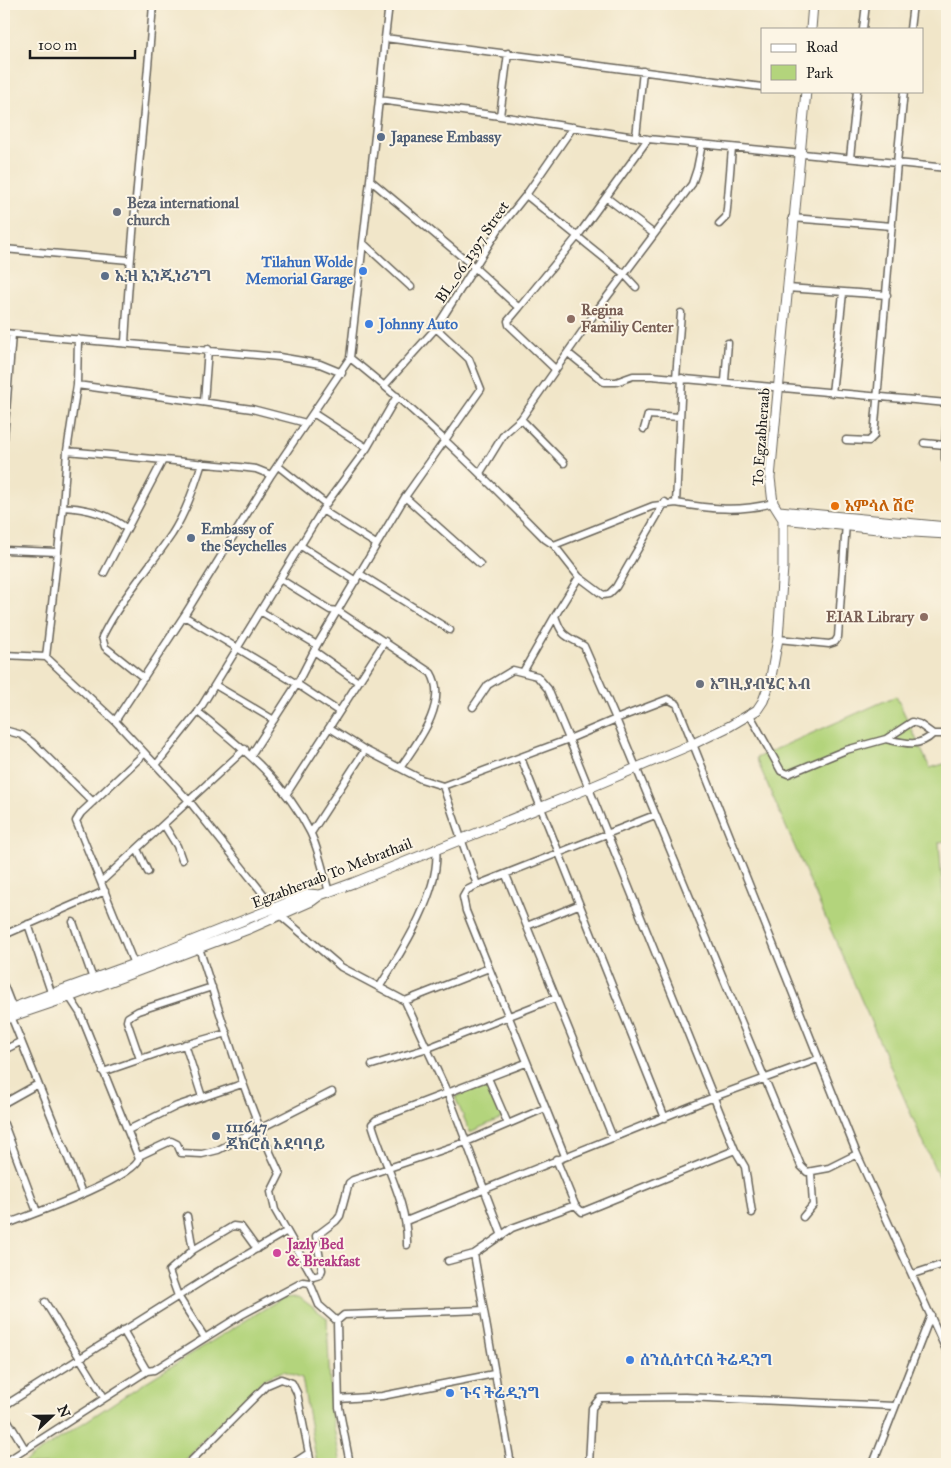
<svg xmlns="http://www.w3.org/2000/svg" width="951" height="1468" font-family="'IM FELL Great Primer','Noto Serif Ethiopic',serif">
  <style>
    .green { fill: #b3d47c; stroke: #68784c }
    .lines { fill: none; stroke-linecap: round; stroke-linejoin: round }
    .street-casing { stroke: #676359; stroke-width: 9 }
    .secondary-casing { stroke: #676359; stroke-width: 11 }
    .street { stroke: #fff; stroke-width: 6 }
    .secondary { stroke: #fff; stroke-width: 9 }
    .service-dot { fill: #5c6f8a; stroke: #fcf5e5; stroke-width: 2 }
    .worship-dot { fill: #6b7280; stroke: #fcf5e5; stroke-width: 2 }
    .shop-dot { fill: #3f7fe0; stroke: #fcf5e5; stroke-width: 2 }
    .education-dot { fill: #8d6e63; stroke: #fcf5e5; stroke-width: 2 }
    .food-dot { fill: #e8710a; stroke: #fcf5e5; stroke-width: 2 }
    .hotel-dot { fill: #d1479c; stroke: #fcf5e5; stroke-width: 2 }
    .labels { text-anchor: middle; stroke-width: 4; stroke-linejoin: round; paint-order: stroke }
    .service-label { font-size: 15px; font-weight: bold; fill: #4e5e75; stroke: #fcf5e5; text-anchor: start }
    .worship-label { font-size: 15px; font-weight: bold; fill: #5b616d; stroke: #fcf5e5; text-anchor: start }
    .street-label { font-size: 15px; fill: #1c1c1c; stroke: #fcf5e5 }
    .shop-label { font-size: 15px; font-weight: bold; fill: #366cbe; stroke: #fcf5e5; text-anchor: start }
    .education-label { font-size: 15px; font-weight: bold; fill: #785e54; stroke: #fcf5e5; text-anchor: start }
    .food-label { font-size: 15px; font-weight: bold; fill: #c56008; stroke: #fcf5e5; text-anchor: start }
    .hotel-label { font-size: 15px; font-weight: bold; fill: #b23c85; stroke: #fcf5e5; text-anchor: start }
  </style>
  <rect width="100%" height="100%" fill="#fcf5e5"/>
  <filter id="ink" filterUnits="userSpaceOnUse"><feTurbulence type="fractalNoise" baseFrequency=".02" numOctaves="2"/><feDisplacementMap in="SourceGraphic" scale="10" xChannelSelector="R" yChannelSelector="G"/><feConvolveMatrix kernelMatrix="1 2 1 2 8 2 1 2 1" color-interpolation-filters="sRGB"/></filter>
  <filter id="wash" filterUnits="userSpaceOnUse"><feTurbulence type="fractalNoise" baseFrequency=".0096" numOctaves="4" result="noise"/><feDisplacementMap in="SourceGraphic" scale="20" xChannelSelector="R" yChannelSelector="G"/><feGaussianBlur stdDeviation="1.12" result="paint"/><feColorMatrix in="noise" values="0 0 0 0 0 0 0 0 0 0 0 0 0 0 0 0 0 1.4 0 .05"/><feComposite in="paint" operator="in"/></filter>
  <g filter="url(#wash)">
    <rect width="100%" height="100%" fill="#f1e6c9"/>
    <path class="green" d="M896,696l34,72 17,-5v78l-8,1 8,112v218l-9,4 -182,-418z
      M489,1082l15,35 -34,15 -15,-35z
      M299,1297l28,21 4,94 10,52h-24l-15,-86 -18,-7 -19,7 -56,55 -26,31h-162l120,-79 141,-87z"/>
  </g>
  <g filter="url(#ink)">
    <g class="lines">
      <g class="street-casing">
        <path id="street" d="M863,29l3,-25
          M910,29l3,-25
          M385,38l4,-34
          M904,91l-7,72 50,5
          M379,100l6,-62 377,49
          M500,116l8,-63
          M636,137l7,-66
          M850,158l7,-67
          M370,180l103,86 46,42 58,-71 71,-98
          M526,195l98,79 12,13
          M607,198l47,36
          M792,218l100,8
          M719,224l7,-7 1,-8 5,-61
          M364,244l47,43
          M4,249l125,11
          M787,288l100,7
          M519,308l-11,13 1,4 46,44
          M598,309l17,18
          M436,328l33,31 12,30 -76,108 75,67
          M4,333l275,24 41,7 22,9
          M125,343c6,-113 20,-226 28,-339
          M568,353l36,29h12l17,-6h19l295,27
          M350,358c70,55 133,118 195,181l9,6 99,-39 23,-3
          M676,378l5,-65
          M682,378l-6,125c34,6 64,9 97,0
          M725,381l3,-38
          M77,385l175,24 54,14
          M385,385l51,-57 62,-98 28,-35 47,-68
          M832,393l11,-100
          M204,402l4,-53
          M313,413l54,35
          M521,419l43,44
          M644,429l4,-14 32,2
          M4,438l8,-104
          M924,443l21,2 2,-27
          M67,451l172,16 17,2 15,6
          M945,459v-14
          M278,466l48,38
          M480,473l24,-39 17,-15 77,-110 94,-125 5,-15 5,-25
          M63,507c24,1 46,7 64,22
          M322,510l54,34
          M554,545l25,32 24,18 6,-1 7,-7 49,-85
          M301,546l55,35
          M4,550l54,2
          M104,573l59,-113
          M360,574l90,56
          M579,577l-24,39c8,23 11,19 29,30l32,73 52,-20 9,5 180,450 90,198
          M280,579l50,31 8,1 93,62c18,30 -14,70 -31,95
          M260,611l57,34
          M184,616l113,68 41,27
          M778,639l51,5 6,-2 3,-5 8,-114
          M314,651l44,31
          M4,655l42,2 69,64 41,44 34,37 90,113 61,52 64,34 43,93 54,142
          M46,657l17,-150 4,-56 10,-66 1,-46
          M523,672l32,-56
          M144,678l-39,-31 -3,-10c18,-37 47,-69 70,-103 14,-22 22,-46 30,-71
          M215,685l59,35
          M198,712c43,35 87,69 112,120 9,18 13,40 19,60
          M750,715l31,56 7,3 58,-24 40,-11 26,-17 7,2 14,10h14
          M115,721l69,-105 87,-141 79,-117 29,-258 121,16 148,23 249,24 -23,273 -5,5 -23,-1
          M330,728l35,22 56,29 22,7 126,-47 -21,-50 -11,-13 -24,-6 -25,15 -15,22
          M4,730l18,5 10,7 61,60
          M886,739c18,4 33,9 47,-5
          M251,755l46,-71 20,-39 88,-148
          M521,758l144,360
          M156,765l42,-53 128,-208 41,-56 30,-52
          M443,786l34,99
          M287,793l98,-152
          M164,825l13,21 5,14
          M311,833l54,-83
          M137,849l11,23
          M506,875l107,263
          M102,881l143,-132
          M73,922l20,57
          M28,924l24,71
          M527,926l51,-21
          M4,935l101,-44
          M199,948c25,76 46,153 81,226l-9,18 4,18 38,67 7,-2 2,-5 -6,-34 20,-15 4,-5 9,-33 4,-3 113,-38 79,-34
          M134,964l-58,-143 5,-8 63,-59
          M4,986l9,23
          M380,986c22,-35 61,-95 56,-138
          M405,1001l84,-33
          M11,1016l71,177
          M185,1044l17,53
          M4,1050l16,-8
          M140,1059l-13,-38 1,-4 10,-6 74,-24
          M372,1065l56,-17 127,-50
          M103,1072l64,-22 60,-17
          M488,1078l20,46
          M4,1103l34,-19
          M4,1124l33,88
          M128,1130l49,-24 65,-22
          M735,1150l10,17 7,46
          M139,1156l32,-15 6,3 4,9 21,1 16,-4 114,-58
          M565,1156l-99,-245 -3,-14 4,-7 10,-5 178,-70
          M556,1159l19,46 7,7 153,-62 -166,-411 47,-20 185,447 6,6 22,-4 28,-14
          M187,1216l6,34
          M803,1217l10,-12 -2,-33
          M406,1221l308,-124 104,-38
          M4,1225c23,-9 129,-46 135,-66l-59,-146 -13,-20
          M407,1245c1,-43 -23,-80 -35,-121l4,-4 150,-57
          M474,1254l37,210
          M448,1261l26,-7 38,-26 63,-23
          M913,1274l34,-11
          M45,1302l59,95
          M123,1330l24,41
          M205,1338l-27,-42 -9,-25 24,-21 40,-24 8,1 16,22
          M339,1399l43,-3 112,-22
          M4,1406l208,-131 75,-44
          M4,1414l21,35
          M4,1463l143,-92 7,-1 89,-56 60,-32 7,1 9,22 18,16
          M188,1464l79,-79 14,-6 11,4 5,10 14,71
          M292,1464l17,-11
          M350,1464l-11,-57 -2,-86 7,-6 140,-5
          M589,1464l3,-56 8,-10 85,-1 209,9
          M873,1464l58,-149"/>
      </g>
      <g class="secondary-casing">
        <path id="secondary" d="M811,29l2,-25
          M779,511l168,16
          M783,519l114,12 50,3
          M4,1011l130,-47 175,-70 11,1 33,-12 236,-95 104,-44 37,-18 27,-16 6,-9 7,-19 8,-43 5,-72v-48l-10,-16 -3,-25 36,-387
          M4,1019l65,-22 182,-69 61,-27 8,-6"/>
      </g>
      <use href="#street" class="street"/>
      <use href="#secondary" class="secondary"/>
    </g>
  </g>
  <g class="service-dot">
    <circle cx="381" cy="137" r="5"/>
    <circle cx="105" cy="276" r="5"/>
    <circle cx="191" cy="538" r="5"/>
    <circle cx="216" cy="1136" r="5"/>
  </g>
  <g class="worship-dot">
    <circle cx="117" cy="212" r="5"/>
    <circle cx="700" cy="684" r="5"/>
  </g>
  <g class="shop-dot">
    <circle cx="363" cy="271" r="5"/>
    <circle cx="369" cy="324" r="5"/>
    <circle cx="630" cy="1360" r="5"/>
    <circle cx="450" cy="1393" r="5"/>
  </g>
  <g class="education-dot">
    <circle cx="571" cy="319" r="5"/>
    <circle cx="924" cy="617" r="5"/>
  </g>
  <circle class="food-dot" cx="835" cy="506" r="5"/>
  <circle class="hotel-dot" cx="277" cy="1253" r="5"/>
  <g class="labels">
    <g class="service-label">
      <text x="391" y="142">Japanese Embassy</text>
      <text x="115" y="281">ኢዝ ኢንጂነሪንግ</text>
      <text x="201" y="534">Embassy of<tspan x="201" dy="17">the Seychelles</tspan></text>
      <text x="226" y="1132">111647<tspan x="226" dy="17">ጃክሮስ አደባባይ</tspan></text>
    </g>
    <g class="worship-label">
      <text x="127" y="208">Beza international<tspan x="127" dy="17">church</tspan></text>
      <text x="710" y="689">እግዚያብሄር አብ</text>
    </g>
    <g class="street-label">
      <text transform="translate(472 252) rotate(-56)" y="5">BL_06_1397 Street</text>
      <text transform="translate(761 437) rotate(-86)" y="5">To Egzabheraab</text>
      <text transform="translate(332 873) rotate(-21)" y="5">Egzabheraab To Mebrathail</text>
    </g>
    <g class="shop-label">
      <text x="353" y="267" text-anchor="end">Tilahun Wolde<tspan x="353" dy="17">Memorial Garage</tspan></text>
      <text x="379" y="329">Johnny Auto</text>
      <text x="640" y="1365">ሰንሲስተርስ ትሬዲንግ</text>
      <text x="460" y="1398">ጉና ትሬዲንግ</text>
    </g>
    <g class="education-label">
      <text x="581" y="315">Regina<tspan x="581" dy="17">Familiy Center</tspan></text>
      <text x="914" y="622" text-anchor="end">EIAR Library</text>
    </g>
    <g class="food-label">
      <text x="845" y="511">አምሳለ ሽሮ</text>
    </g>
    <g class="hotel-label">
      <text x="287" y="1249">Jazly Bed<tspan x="287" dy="17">&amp; Breakfast</tspan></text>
    </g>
  </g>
  <rect width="951" height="1468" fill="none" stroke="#fcf5e5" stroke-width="20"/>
  <rect x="761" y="28" width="162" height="65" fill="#fcf5e5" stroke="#a29e95"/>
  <rect x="771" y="44" width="25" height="8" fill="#ffffff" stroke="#a29e95"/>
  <text x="806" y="52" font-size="15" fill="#1c1c1c">Road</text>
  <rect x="771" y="65" width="25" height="15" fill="#b3d47c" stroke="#a29e95"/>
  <text x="806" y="78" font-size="15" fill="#1c1c1c">Park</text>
  <g transform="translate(52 1416) rotate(68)" stroke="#fcf5e5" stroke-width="4" paint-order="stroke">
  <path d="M0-4L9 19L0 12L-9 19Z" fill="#1c1c1c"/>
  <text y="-8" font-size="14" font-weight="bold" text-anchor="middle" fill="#1c1c1c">N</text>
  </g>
  <path d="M30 50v8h105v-8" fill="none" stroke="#1c1c1c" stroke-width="2.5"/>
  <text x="38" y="50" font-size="15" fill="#1c1c1c" stroke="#fcf5e5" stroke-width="4" paint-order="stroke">100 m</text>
</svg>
